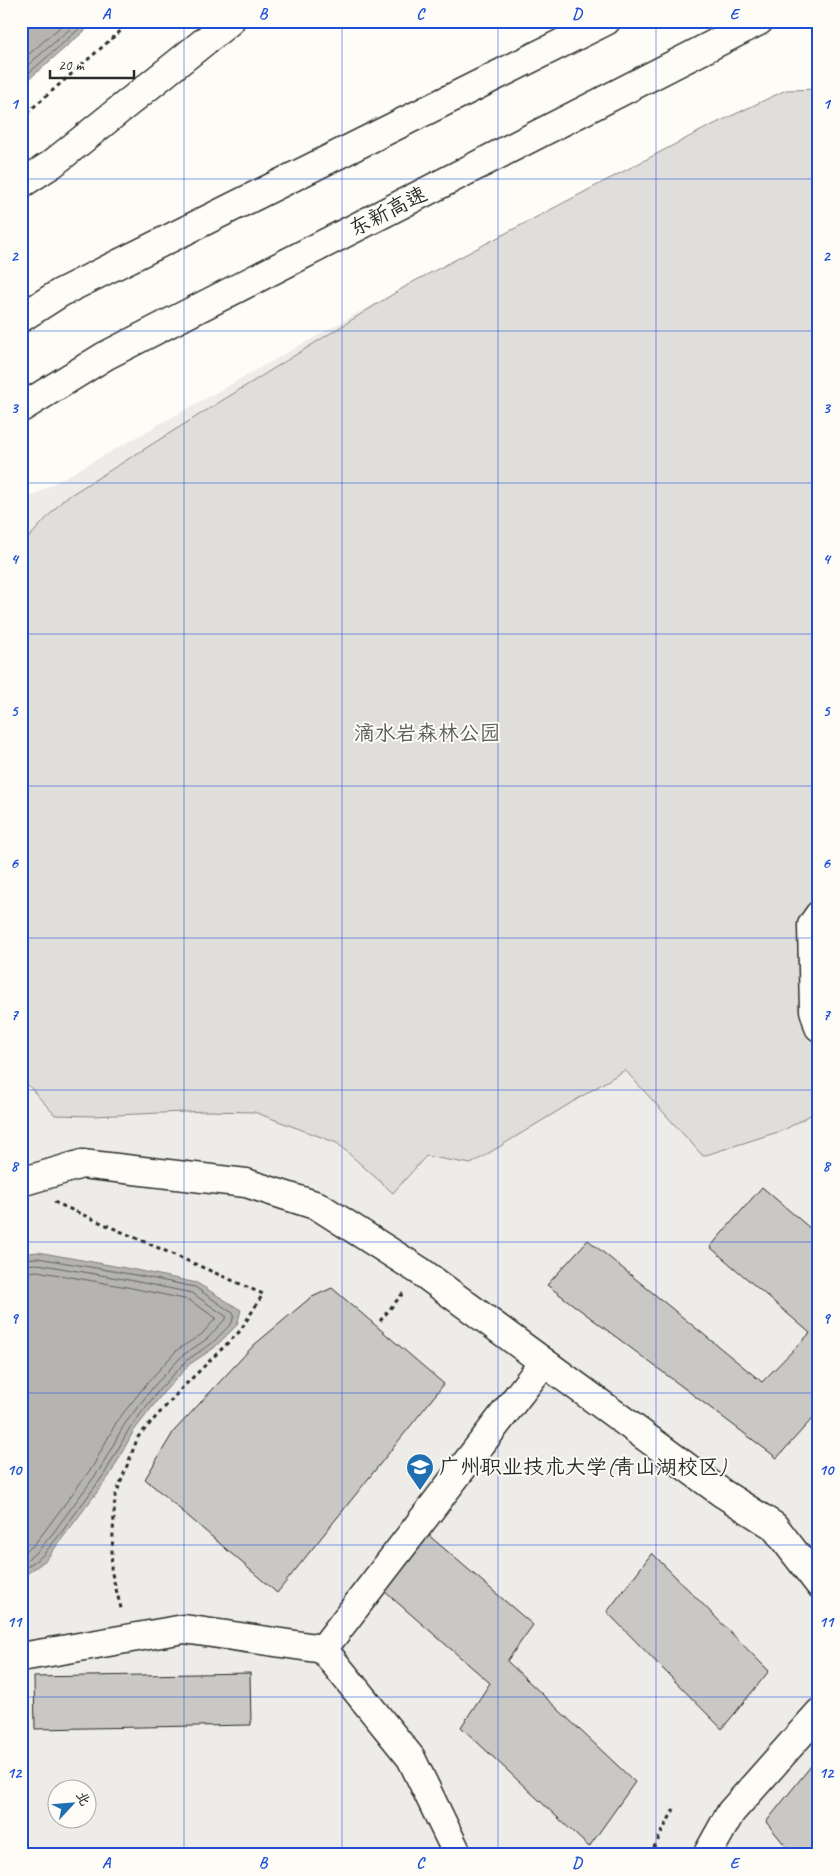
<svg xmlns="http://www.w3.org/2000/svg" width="840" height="1876" font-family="Caveat,'LXGW WenKai TC',sans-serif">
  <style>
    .built { fill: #edece8; fill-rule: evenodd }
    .green { fill: #dfdeda; stroke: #858482 }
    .water { fill: #b5b4b1; stroke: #7e7d7b }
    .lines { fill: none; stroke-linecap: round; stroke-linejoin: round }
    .shore { stroke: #626261; stroke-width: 1 }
    .building { fill: #c9c8c4; stroke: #2b2b2b }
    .minor-casing { stroke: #2b2b2b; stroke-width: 31 }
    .highway-casing { stroke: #2b2b2b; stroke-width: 31 }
    .path { stroke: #2b2b2b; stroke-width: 3; stroke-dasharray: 4 4; stroke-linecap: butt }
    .minor { stroke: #fdfcf7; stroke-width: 28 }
    .highway { stroke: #fdfcf7; stroke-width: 28 }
    .grid { fill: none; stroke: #1d4ed8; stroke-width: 1; stroke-opacity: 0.55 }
    .labels { text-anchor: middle; stroke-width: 4; stroke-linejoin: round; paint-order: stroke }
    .street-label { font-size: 21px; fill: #2b2b2b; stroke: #fdfcf7 }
    .park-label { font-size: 21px; fill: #585857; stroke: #fdfcf7 }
    .poi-label { font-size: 21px; fill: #2b2b2b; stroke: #fdfcf7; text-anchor: start }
    .neatline { fill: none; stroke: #1d4ed8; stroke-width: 2 }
    .grid-label { font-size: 16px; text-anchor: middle; font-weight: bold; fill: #1d4ed8 }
  </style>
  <rect width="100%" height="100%" fill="#fdfcf7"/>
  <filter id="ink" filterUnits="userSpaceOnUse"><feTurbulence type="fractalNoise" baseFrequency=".02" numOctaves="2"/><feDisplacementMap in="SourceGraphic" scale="10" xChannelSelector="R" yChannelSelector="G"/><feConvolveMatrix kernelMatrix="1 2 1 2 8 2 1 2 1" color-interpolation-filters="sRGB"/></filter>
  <g filter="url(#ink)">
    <path class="built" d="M411,283l-347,216 -43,47v-44z
      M21,1068l6,16 28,31 37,1 115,-5 47,1 83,31 56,50 33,-37 45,8 154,-94 79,86 80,-26 35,-20v745h-798zM58,1788h30v30h-30z"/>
    <path class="green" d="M819,89v1021l-35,20 -81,26 -78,-86 -154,94 -45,-8 -33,37 -56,-50 -83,-31 -47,-1 -115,5 -37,-1 -28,-31 -6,-16v-522l43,-47 347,-216 295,-155 80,-38z"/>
    <path class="water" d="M21,21h75l-75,65z
      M38,1252l93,17 66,14 44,27 -4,15 -23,23 -24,16 -27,29 -30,39 -23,43 -64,85 -25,18v-324z"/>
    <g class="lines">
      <path class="shore" d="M21,61l46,-40
        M21,71l58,-50
        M21,80l67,-59
        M21,1259l17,-1 92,16 65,13 39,27 -2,9 -21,21 -24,16 -28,30 -30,39 -24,44 -47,64 -16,19 -21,15
        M21,1265l17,-1 91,16 63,13 35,24 -20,22 -24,16 -29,31 -30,39 -24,44 -47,64 -15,18 -17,13
        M21,1273l16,-2 90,16 62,13 27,18 -14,16 -25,16 -29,32 -31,39 -24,45 -46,62 -14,18 -12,8"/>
    </g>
    <path class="building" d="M762,1187l57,49v175l-42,47 -230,-173 41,-45 174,142 48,-49 -100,-86z
      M332,1288l112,96 -167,209 -132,-114 29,-48 80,-86 56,-47z
      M426,1533l107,92 -26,36 128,121 -46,65 -128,-120 29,-44 -106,-92z
      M652,1553l117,118 -47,58 -115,-117z
      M250,1673l1,52 -216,4 -1,-52z
      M819,1756v99h-26l-27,-33z"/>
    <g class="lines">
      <g class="minor-casing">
        <path id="minor" d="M21,184l31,-20 178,-143
          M819,915l-7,10 2,85 5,17
          M21,1182l61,-18 164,19 72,23 102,65 302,222 52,33 45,58
          M323,1649l221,-287
          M21,1657l163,-28 139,20 88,109 47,97
          M707,1855l24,-43 88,-99"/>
      </g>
      <g class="highway-casing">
        <path id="highway" d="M21,318l39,-25 546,-272
          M21,408l84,-52 654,-335"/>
      </g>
      <path class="path" d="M21,118l111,-97
        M54,1202l209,92 -23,37 -58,57 -44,49 -23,60 -4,73 11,42
        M380,1321l23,-28
        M650,1855l25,-48"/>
      <use href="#minor" class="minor"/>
      <use href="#highway" class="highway"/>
    </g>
  </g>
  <path class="grid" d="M184,21v1834M342,21v1834M498,21v1834M656,21v1834M21,179h798M21,331h798M21,483h798M21,634h798M21,786h798M21,938h798M21,1090h798M21,1242h798M21,1393h798M21,1545h798M21,1697h798"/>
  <defs>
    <g id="university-pin" transform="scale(1.4375)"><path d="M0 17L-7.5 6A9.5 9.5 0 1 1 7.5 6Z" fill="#1f6fb2" stroke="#fdfcf7"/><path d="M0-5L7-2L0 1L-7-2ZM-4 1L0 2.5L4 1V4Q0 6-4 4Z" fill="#fff"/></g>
  </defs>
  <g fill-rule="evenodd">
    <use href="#university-pin" x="420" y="1467"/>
  </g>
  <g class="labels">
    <g class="street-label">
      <text transform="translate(388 211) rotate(-27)" y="7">东新高速</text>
    </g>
    <g class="park-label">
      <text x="427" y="740">滴水岩森林公园</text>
    </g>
    <g class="poi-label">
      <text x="439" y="1474">广州职业技术大学(青山湖校区)</text>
    </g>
  </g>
  <rect width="840" height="1876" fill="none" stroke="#fdfcf7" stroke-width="55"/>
  <g transform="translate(72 1804) rotate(64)"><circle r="24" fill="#fdfcf7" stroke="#a9a8a5"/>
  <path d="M0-4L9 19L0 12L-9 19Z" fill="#1f6fb2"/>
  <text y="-8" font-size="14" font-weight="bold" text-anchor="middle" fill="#2b2b2b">北</text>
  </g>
  <path d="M50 70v8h84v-8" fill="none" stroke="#2b2b2b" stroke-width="2.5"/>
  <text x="58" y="70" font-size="15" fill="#2b2b2b" stroke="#fdfcf7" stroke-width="4" paint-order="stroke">20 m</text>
  <rect x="28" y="28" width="784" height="1820" class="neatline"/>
  <g class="grid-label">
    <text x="106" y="19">A</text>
    <text x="263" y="19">B</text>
    <text x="420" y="19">C</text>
    <text x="577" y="19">D</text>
    <text x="734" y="19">E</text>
    <text x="14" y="109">1</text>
    <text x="826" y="109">1</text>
    <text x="14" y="261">2</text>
    <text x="826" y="261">2</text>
    <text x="14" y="413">3</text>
    <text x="826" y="413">3</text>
    <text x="14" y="564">4</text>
    <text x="826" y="564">4</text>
    <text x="14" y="716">5</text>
    <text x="826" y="716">5</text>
    <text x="14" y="868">6</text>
    <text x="826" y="868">6</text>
    <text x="14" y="1020">7</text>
    <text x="826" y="1020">7</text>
    <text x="14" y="1171">8</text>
    <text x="826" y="1171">8</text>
    <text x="14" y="1323">9</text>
    <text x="826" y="1323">9</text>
    <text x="14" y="1475">10</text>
    <text x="826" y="1475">10</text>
    <text x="14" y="1627">11</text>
    <text x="826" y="1627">11</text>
    <text x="14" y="1778">12</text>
    <text x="826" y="1778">12</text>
    <text x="106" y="1868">A</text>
    <text x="263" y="1868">B</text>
    <text x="420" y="1868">C</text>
    <text x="577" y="1868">D</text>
    <text x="734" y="1868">E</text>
  </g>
</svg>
